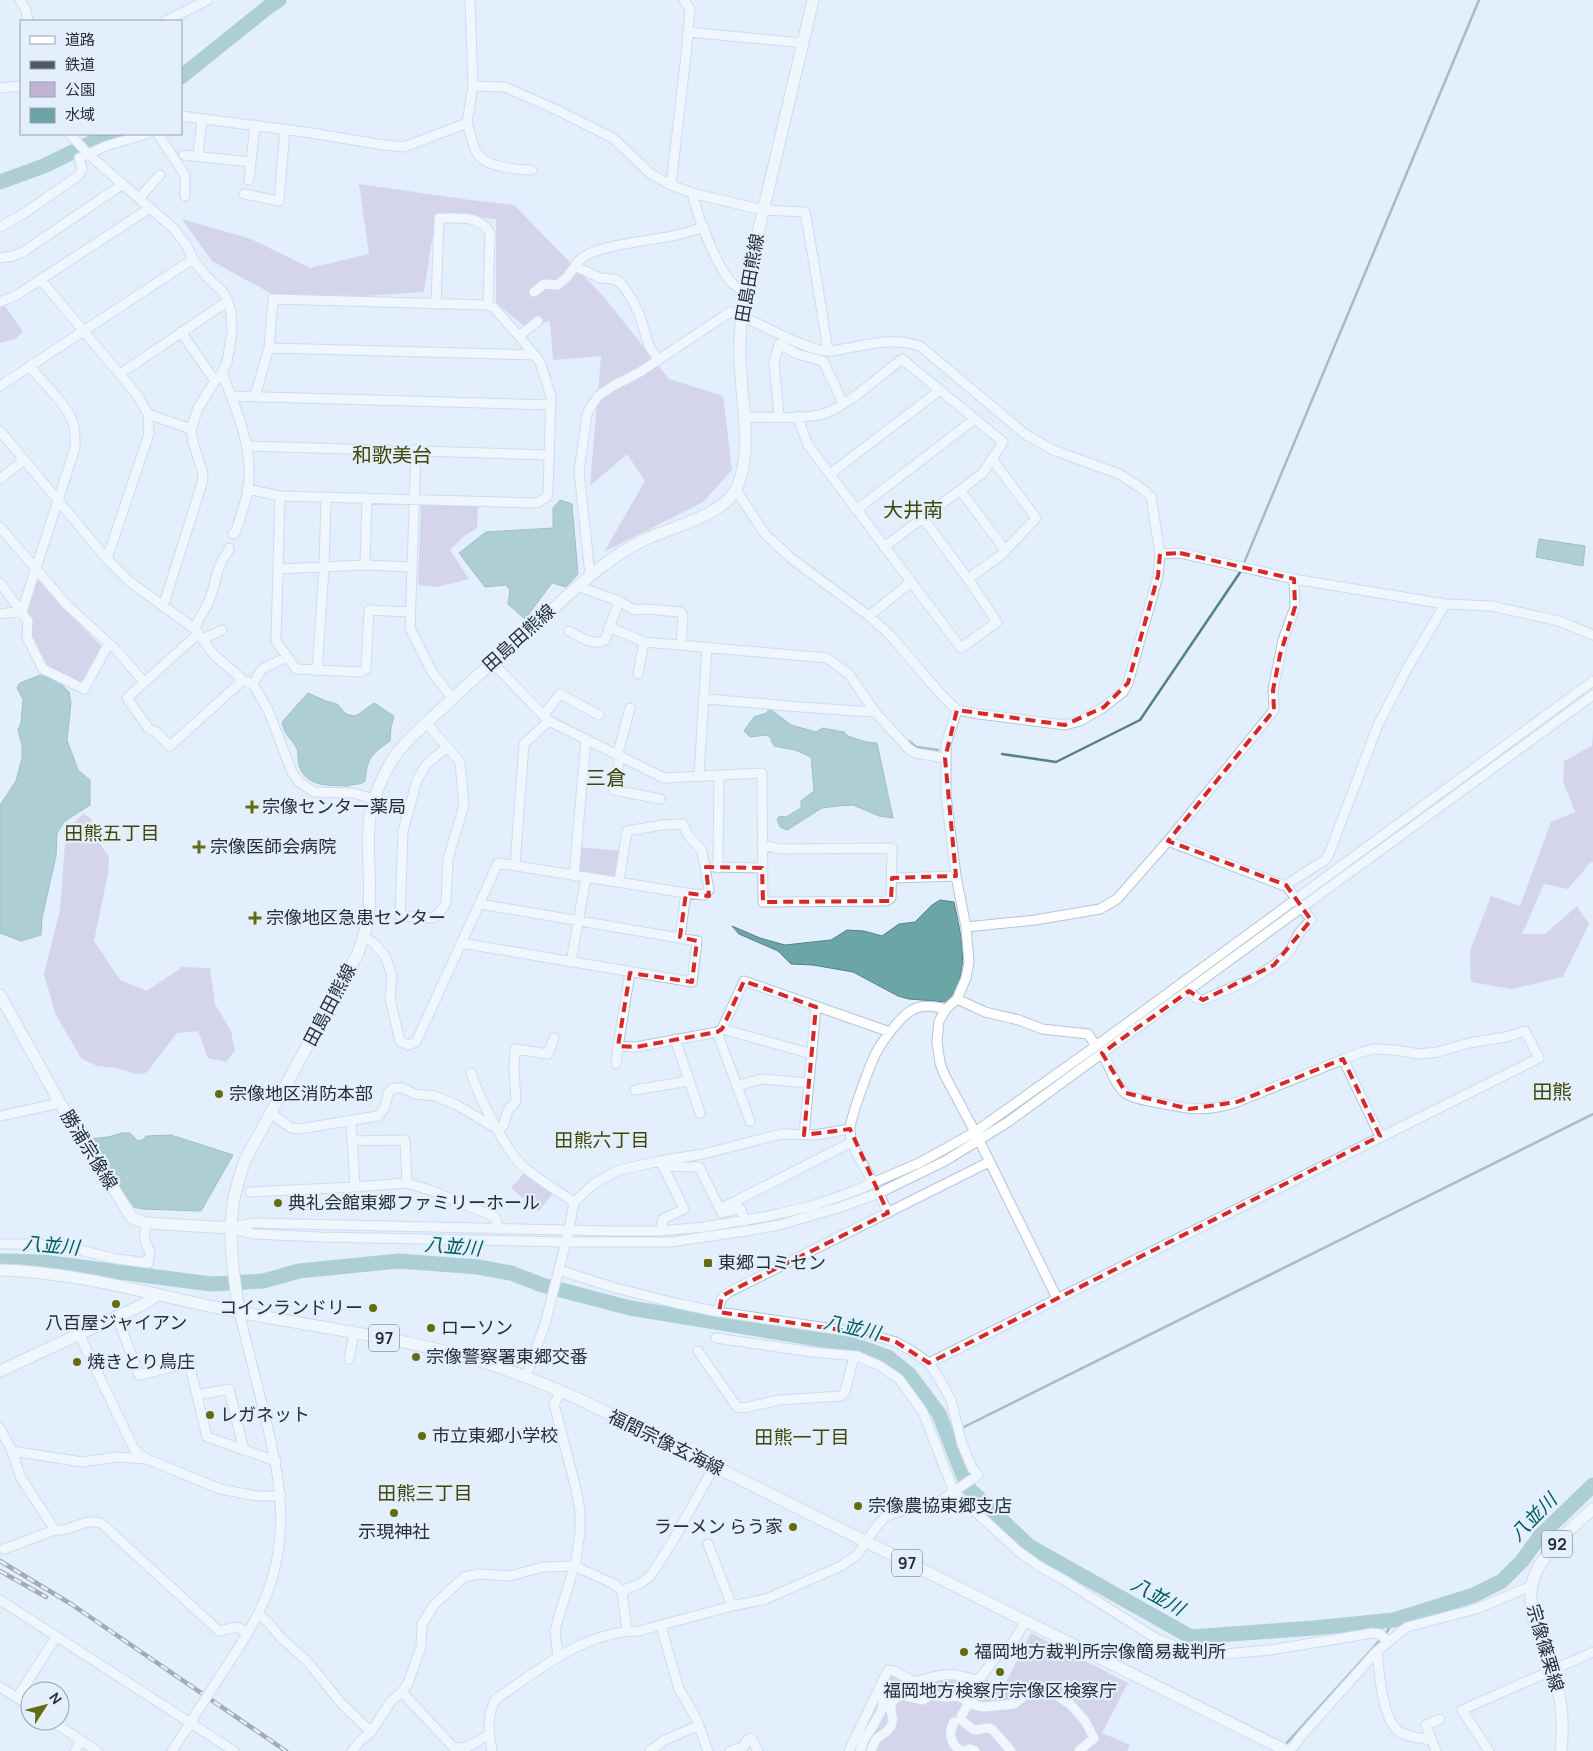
<svg xmlns="http://www.w3.org/2000/svg" width="1593" height="1751" font-family="Manrope,'Noto Sans JP',sans-serif">
  <style>
    .green { fill: #c0b4d4 }
    .water { fill: #6aa6a6; stroke: #568284 }
    .lines { fill: none; stroke-linecap: round; stroke-linejoin: round }
    .stream { stroke: #568284; stroke-width: 2.5 }
    .river { stroke: #6aa6a6; stroke-width: 15 }
    .minor-casing { stroke: #b2c5d9; stroke-width: 11 }
    .major-casing { stroke: #b2c5d9; stroke-width: 13 }
    .minor { stroke: #fff; stroke-width: 9 }
    .major { stroke: #fff; stroke-width: 11 }
    .rail-casing { stroke: #505961; stroke-width: 4.5 }
    .rail { stroke: #e3effc; stroke-width: 2.5; stroke-dasharray: 8; stroke-linecap: butt }
    .minor-bridge-casing { stroke: #b2c5d9; stroke-width: 11; stroke-linecap: butt }
    .minor-bridge { stroke: #fff; stroke-width: 9 }
    .marked { fill: none; stroke: #d62828; stroke-width: 4; stroke-dasharray: 10 6; stroke-linejoin: round }
    .poi-dot { fill: #636c12; stroke: #e3effc; stroke-width: 2 }
    .labels { text-anchor: middle; stroke-width: 4.5; stroke-linejoin: round; paint-order: stroke }
    .shield { fill: #e3effc; stroke: #5f6971; stroke-width: 1 }
    .shield-label { font-size: 16px; font-weight: bold; fill: #272f36 }
    .street-label { font-size: 18px; fill: #272f36; stroke: #e3effc }
    .poi-label { font-size: 18px; fill: #272f36; stroke: #e3effc; text-anchor: start }
    .neighbourhood-label { font-size: 19px; fill: #404608; stroke: #e3effc }
    .water-label { font-size: 19px; font-style: italic; fill: #005d5e; stroke: #e3effc }
    .quarter-label { font-size: 20px; fill: #404608; stroke: #e3effc }
  </style>
  <rect width="100%" height="100%" fill="#e3effc"/>
  <path class="green" d="M359,184l111,16 44,5 90,92 65,82 54,17 9,74 -29,32 -99,50 41,-71 -18,-27 -37,32 11,-130 -48,4 -3,-39 -26,5 -28,-23v-84l-60,-5 -12,78 -59,4 -93,-2 -60,-33 -30,-42 69,20 59,29 59,-14z
    M5,306l18,26 -8,7 -15,4v-36z
    M421,506h57l-1,22 -13,8 -14,14 19,29 -32,8 -19,-2z
    M36,581h4l22,25 41,42 -20,36 -37,-18 -16,-30 -4,-26z
    M1593,732v130l-3,1 -22,26 -24,-5 -22,50h23l32,-28 12,18 -26,53 -51,12 -41,-7 -1,-31 21,-55 29,10 31,-84 24,-10 -12,-31 1,-20 28,-15z
    M83,814l8,4 3,17 15,22 -1,16 -14,68 26,39 27,11 35,-24 28,1 5,36 16,27 4,20 -9,11 -18,-4 -10,-27 -21,2 -31,40 -11,1 -18,-6 -20,-2 -16,-8 -26,-45 -11,-39 16,-64 6,-80z
    M580,847l40,4 -3,24 -3,4 -34,-7 -2,-3z
    M525,1172l29,20 -15,19 -28,-23z
    M1031,1633l97,50 -26,50 28,12 -3,6h-275l37,-77 8,1 16,10 30,-8 38,6 3,-5 19,10z"/>
  <path class="water" d="M560,500l12,4 6,70 -12,13 -14,-4 -27,36 -17,-15 2,-14 -4,-5 -21,2 -26,-34 27,-21 67,-4v-20z
    M1539,539l46,7 -2,20 -47,-9z
    M40,675l19,7 10,10 2,11 -4,37 11,30 12,10v25l-25,16 -8,12 -1,23 -14,62 -1,17 -20,6 -21,-8v-128l16,-24 6,-23v-12l-4,-16 3,-7 2,-24 -6,-11 3,-5z
    M308,693l18,8 11,3 9,10 8,2 5,-2 15,-11 20,13 -3,11 -1,14c-20,14 -22,16 -25,40 -6,5 -11,2 -17,5 -18,-1 -39,2 -48,-18 -3,-7 -1,-13 -3,-19 -2,-5 -6,-9 -9,-13 -3,-3 -5,-9 -6,-14z
    M769,708l22,17 25,7 7,-4 21,4 4,4 18,6 11,1 16,75 -14,-2 -26,-11 -15,1 -16,2 -35,22 -7,-3 -3,-8 3,-3 6,1 15,-9v-7l13,-10 -3,-34 -16,-7 -21,-4 -4,-9 -4,-2 -16,2 -6,-6 10,-14 13,-4z
    M940,900l14,2c7,35 18,70 -7,100l-38,-3 -11,-3 -45,-24 -40,-7 -22,-1 -13,-13 -39,-17 -7,-8 28,12 25,7 46,-5 16,-10 17,1 18,5 17,-12 16,-2 17,-17z
    M122,1133h8l8,8 6,-2 2,-3 25,-1 62,20 -32,56 -59,-2 -8,-2 -45,-68 19,-2z"/>
  <g class="lines">
    <path class="stream" d="M1244,563l235,-563
      M909,741l7,6 22,3
      M1002,754l54,8 84,-42 101,-149
      M964,1427l629,-313
      M1385,1635l9,-15
      M1284,1746l97,-107"/>
    <path class="river" d="M181,77l87,-70 11,-7
      M0,182l44,-16 47,-23 28,-9
      M0,1261l43,1 168,22 52,-3 36,-10 100,-10 79,6 33,6 31,12 88,23 224,37 34,12 21,17 30,40 29,74 61,58 162,91 123,-9 80,-8 80,-25 28,-14 20,-20 18,-25 53,-51"/>
    <g class="minor-casing">
      <path id="minor" d="M20,0l6,10 2,11
        M165,21l43,-21
        M688,32l115,11
        M473,86l32,1 54,24 54,27 38,36 20,11 21,8 71,17 42,2 10,57 13,82
        M0,88l21,-2
        M181,116l124,16 79,13 20,2 63,-24 6,-37 -3,-86
        M467,123c3,8 6,24 10,30 8,14 40,17 55,17
        M70,134l18,20 86,75 13,17 6,13 13,17 17,16 5,9 3,11 1,20 -5,30 -5,11 -7,8 -17,27 -7,21 2,13 10,32 -1,9 -39,124
        M158,134l27,41v21
        M184,155l67,7
        M198,156l4,-37
        M249,180l6,-55
        M671,185l15,-130 4,-46 -6,-9
        M692,193c5,22 25,75 40,90 4,3 8,6 12,9
        M244,194l35,7 6,-72
        M139,198l21,-23
        M0,227l23,-13 55,-38 4,-7 -3,-11 27,-12 40,-12
        M0,258l13,-2 10,-4 100,-68
        M41,280l97,116 10,18 1,20 -42,125
        M534,292l10,-8 14,1 10,-9 7,-10
        M0,302l17,-7 133,-87
        M436,304l3,-86c20,1 40,-4 51,15l-2,72
        M181,332l34,49
        M519,336l19,-15
        M269,348l266,7
        M658,359l-9,-13 -10,-33 -9,-17 -10,-14 -7,-3 -13,-1 -25,-12c9,-22 80,-25 102,-31 9,-2 18,-5 27,-8
        M222,373c13,33 29,69 27,105 0,17 -8,36 -13,53l-3,3
        M120,374l108,-73
        M0,386l193,-127
        M231,396l320,9
        M148,414l43,15
        M779,416l-5,-53 5,-19 18,10 26,7 20,42
        M797,416l11,29 153,203 36,-26 -29,-43 -45,-61
        M744,417c23,0 61,3 82,-4 22,-8 56,-39 76,-54l101,83 -20,31 -99,74
        M0,431l107,128 23,23 65,47 19,26 29,25 10,4 15,26 24,62 7,10 15,10 39,1 56,16
        M247,446l302,9
        M416,450l-6,178 22,44 20,26
        M830,474l110,-84
        M0,479l24,-19
        M247,489l33,7 257,7 10,-6 1,-6 3,-95 -11,-34 -21,-26 -25,-28 -6,-3 -215,-6 -4,49 -14,48
        M960,490l46,61
        M280,496l-4,145 20,28 65,3 5,-3 3,-59 41,2
        M856,510l119,-91
        M0,527l67,78 50,46 27,31
        M1160,554l20,-1 114,26 151,25 46,2 68,15 34,14
        M365,565l2,-67
        M278,569l87,-4 47,2
        M590,574l-11,-102 8,-57 3,-7 9,-13 14,-9 27,-14 90,-60c31,10 64,34 96,39 8,1 14,-2 22,-3 26,-5 46,-10 72,-2l105,88 28,16 66,24 25,16 7,7 9,57 -2,22 -30,107 -5,9 -19,15 -24,14 -15,4 -86,-11 -22,-4 -19,-19 -48,-56 -21,-19 -77,-57 -27,-25 -29,-44
        M968,579l33,-24 35,-37 -44,-59
        M0,583l28,38 -1,16 16,32 41,20 25,-46
        M577,586l42,15 13,8 6,1 9,-1 33,3 3,3 -2,30
        M22,611l53,-163c0,-10 1,-19 -3,-28 -8,-18 -29,-38 -43,-54
        M0,614l22,-3
        M869,616l42,-34
        M609,627l35,15 183,16 22,16 26,38 33,36 7,5 30,5
        M195,629c3,-11 10,-18 14,-28 8,-19 6,-34 20,-51v-2
        M569,631c10,5 25,16 36,9l14,-39
        M199,633l-72,65 22,31 7,3 14,14 73,-66
        M203,639l19,-9
        M492,662l57,59 115,57 98,-5 1,129 123,-1 5,-3 1,-50 -112,1 -18,-4
        M317,671l7,-103 2,-70
        M638,674l6,-32
        M253,684l9,-15 25,-12
        M704,699c57,4 114,10 171,13
        M957,710l-11,34v52l10,80 10,51 3,35 -3,16 -9,21 -11,10 -7,12 -2,21 3,21 4,11 31,58 82,166
        M543,716l17,-22 39,21
        M426,723l34,39 4,43 -16,54 -2,44 -6,9 -7,6 -33,-2 3,-85 14,-51 9,-15 21,-18
        M615,754l4,-5 11,-41
        M620,756l-6,34 46,9
        M699,776l8,-129
        M1168,841l114,44h4l39,-25 4,-6 49,-129 29,-56 38,-65
        M515,865l9,-121 25,-23
        M713,867l49,1
        M718,868l1,-93
        M574,876l12,-137
        M892,878l64,-2
        M966,927l69,-7 65,-11 17,-10 51,-58 106,-131 -1,-20 10,-50 12,-33 -1,-28
        M364,937l10,6 11,13 7,19 -2,24 10,42 8,4 8,-3 82,-179 188,30 18,2 5,-5 -7,-39 -14,-16 -5,-11 -21,1 -35,6 -8,50
        M680,937l6,-44
        M461,943l231,39 5,-41 -217,-37
        M571,962l15,-85
        M630,973l-12,73 18,1 81,-15 5,-3 22,-48 146,51
        M1189,991l7,7 7,2 51,-22 20,-13 10,-8 7,-8 8,-16 12,-13 -25,-35
        M957,999l28,13 34,8 23,9 46,5 8,12
        M722,1029l90,25
        M717,1032l33,89
        M675,1039l25,74
        M1343,1059l37,77
        M616,1064l2,-18
        M471,1073c8,24 36,81 55,96 15,12 32,22 48,33
        M737,1086l24,-7 48,4
        M635,1090l54,-9
        M271,1113l20,15 8,1 79,-13c8,-7 8,-13 10,-23l5,-5h9l13,6 20,2 22,9 42,25
        M0,1116l60,-13
        M351,1120l4,67
        M499,1130l4,-4 5,-16 8,-9 -2,-32 1,-20 33,5 6,-16
        M804,1135l12,-128
        M352,1141l53,-1 2,43
        M663,1166l36,1 21,42 132,-67
        M874,1184c-8,-16 -23,-35 -24,-53 -1,-11 21,-69 27,-80 7,-12 24,-35 35,-41 10,-6 23,-4 34,-1
        M250,1192l105,-5 52,-4 23,7 65,27 4,12
        M879,1193l9,20
        M720,1209l2,4 18,-5 5,13
        M231,1228l22,-5 358,8h49l44,-4 65,-11 43,-10 40,-14 67,-29 22,-12 34,-19 121,-86 497,-365
        M233,1229l21,5 66,3 246,5h104l82,-12 27,-5 62,-18 38,-14 66,-32 63,-39 585,-427
        M660,1231l3,-12 21,-10 -23,-47
        M0,1244h36l39,5 42,10 31,4 2,-12c-7,-10 -6,-16 -4,-28
        M719,1312c0,-11 3,-16 12,-21l258,-129
        M117,1316l22,59 50,-12 18,74 69,24
        M79,1334l54,113 5,6 9,6 73,30 37,7h24
        M716,1338l96,14 45,4 23,10 19,13 24,33 31,80 64,59 21,15 25,14 93,59 32,12 36,3 45,-4 103,-17 7,1 8,8
        M698,1351l39,56 7,1 35,-8 62,-4 4,-4 9,-36
        M349,1359l5,-26
        M929,1363l610,-305 -14,-27 -19,6 -37,6 -31,9 -18,2 -26,-4 -21,-1 -14,4 -122,49c-33,11 -50,7 -83,0 -9,-2 -21,-3 -29,-9 -11,-9 -15,-28 -23,-39
        M526,1376l19,-52 24,-94 5,-28 21,-19 24,-13 41,-9 43,-7 78,-20 34,1 35,-6
        M197,1395l32,-6 15,61
        M0,1428l12,23 9,27 34,52
        M12,1451l70,11 35,-5 29,2
        M708,1544l24,62
        M4,1549l51,-19c17,2 27,-12 46,-7l118,108 18,-4 11,6
        M622,1591l19,-8 10,-8 20,-31 43,-77
        M0,1600l234,151
        M258,1614l10,8 13,16 26,23 34,42 30,29
        M661,1626l18,63 17,29 12,33
        M1377,1651c2,20 5,65 20,79 8,7 24,8 34,10
        M558,1657l-3,-27 21,-70 4,-28v-21l-4,-22 -22,-85 7,-13
        M221,1675c18,-28 37,-55 48,-87 22,-62 9,-118 -6,-180 -8,-32 -16,-64 -24,-96
        M976,1680l-3,17 -12,19v4l13,10 13,-2 5,1 19,22
        M0,1687l30,19
        M402,1692l51,55c13,4 25,-6 36,-13
        M17,1698l39,-61
        M52,1721l45,30
        M954,1722c-6,11 -4,23 8,29
        M75,1751l6,-10
        M172,1751l21,-32
        M352,1751l8,-10 11,-9 20,-31 11,-9 6,-9 13,-36 1,-23 12,-19 30,-28 15,-3 31,2 33,-9 31,-1 40,18 8,7 5,40
        M492,1751c-3,-17 -6,-37 4,-52 43,-29 88,-68 143,-68l93,-25 34,-7 75,-33 16,-11 19,-28 10,-11 17,-6 18,-2 16,-5 41,-28 -6,-7 -10,-24 -11,-44 -11,-20 -11,-17 -17,-12 -16,-9 -28,-8 -149,-22 -44,-9 -63,-16 -53,-17
        M650,1751l15,-11 34,-15
        M730,1751l13,-4 4,-7 4,-2 7,13
        M849,1751l39,-81 6,1 21,11c28,-8 32,-11 61,-2l5,-3 14,-19 18,-16 13,-21
        M860,1751c2,-4 2,-8 4,-11 4,-7 15,-23 18,-31 2,-6 0,-14 6,-18 5,-3 10,2 14,4
        M871,1751c1,-3 3,-8 5,-11 4,-5 12,-8 15,-14 6,-12 -10,-22 11,-31l21,5 8,-5 14,2 13,-1 19,10 7,1 30,-3 13,-10 13,-3 8,2 7,1 16,11 14,16 9,17 -15,13
        M965,1751l5,-2 5,2
        M1290,1751l12,-16 75,-84 30,-24 69,-18 55,-23
        M1436,1751l-10,-26 14,-6
        M1489,1751l-27,-41 131,-58"/>
    </g>
    <g class="major-casing">
      <path id="major" d="M0,995l60,108 72,115 14,5 85,5
        M0,1270c80,2 160,27 239,42 76,15 153,24 227,45 41,11 79,27 117,44l704,350
        M239,1312c-5,-35 -11,-72 -6,-107 2,-16 7,-30 12,-45l113,-207c5,-14 10,-29 11,-45 3,-34 -6,-76 5,-109 5,-14 12,-29 20,-42 9,-13 21,-23 32,-34 17,-15 33,-31 50,-46 23,-20 46,-40 69,-61 32,-29 58,-55 97,-75 27,-14 80,-24 94,-52 16,-32 7,-78 5,-113 -3,-28 0,-56 3,-84l69,-292
        M0,1371l144,-67 13,-9
        M1561,1751c2,-20 2,-41 -3,-61 -8,-34 -37,-77 -24,-113 8,-23 40,-52 59,-68"/>
    </g>
    <use href="#minor" class="minor"/>
    <use href="#major" class="major"/>
    <g class="rail-casing">
      <path id="rail" d="M0,1561l71,43 215,147
        M0,1571l46,26"/>
    </g>
    <use href="#rail" class="rail"/>
    <g class="minor-bridge-casing">
      <path id="minor-bridge" d="M193,1718l28,-43"/>
    </g>
    <use href="#minor-bridge" class="minor-bridge"/>
  </g>
  <path d="M0 0H1593V1751H0ZM1180,553l114,26 1,28 -15,48 -7,35 1,20 -106,131 118,44 25,35 -37,45 -71,35 -14,-9 -87,62 24,40 63,16 48,-7 106,-43 37,77 -451,227 -33,-21 -28,-8 -149,-22 3,-16 9,-5 157,-78 -38,-84 -46,6 12,-128 -72,-26 -22,48 -5,3 -81,15 -18,-1 12,-73 62,9 5,-41 -17,-4 6,-44 23,3 -3,-29 56,1 1,34 128,-1 1,-23 64,-2 -11,-118 12,-48 108,15 39,-18 24,-24 30,-107 2,-22z" fill="#e3effc" fill-opacity=".55" fill-rule="evenodd"/>
  <path class="marked" d="M1180,553l114,26 1,28 -15,48 -7,35 1,20 -106,131 118,44 25,35 -37,45 -71,35 -14,-9 -87,62 24,40 63,16 48,-7 106,-43 37,77 -451,227 -33,-21 -28,-8 -149,-22 3,-16 9,-5 157,-78 -38,-84 -46,6 12,-128 -72,-26 -22,48 -5,3 -81,15 -18,-1 12,-73 62,9 5,-41 -17,-4 6,-44 23,3 -3,-29 56,1 1,34 128,-1 1,-23 64,-2 -11,-118 12,-48 108,15 39,-18 24,-24 30,-107 2,-22z"/>
  <g class="poi-dot">
    <path d="M249.5 799.5h5v5h5v5h-5v5h-5v-5h-5v-5h5z"/>
    <path d="M196.5 839.5h5v5h5v5h-5v5h-5v-5h-5v-5h5z"/>
    <path d="M252.5 910.5h5v5h5v5h-5v5h-5v-5h-5v-5h5z"/>
    <circle cx="219" cy="1094" r="5"/>
    <circle cx="278" cy="1203" r="5"/>
    <rect x="703" y="1258" width="10" height="10" rx="2.5"/>
    <circle cx="116" cy="1304" r="5"/>
    <circle cx="373" cy="1308" r="5"/>
    <circle cx="431" cy="1328" r="5"/>
    <circle cx="416" cy="1357" r="5"/>
    <circle cx="77" cy="1362" r="5"/>
    <circle cx="210" cy="1415" r="5"/>
    <circle cx="422" cy="1436" r="5"/>
    <circle cx="858" cy="1506" r="5"/>
    <circle cx="394" cy="1513" r="5"/>
    <circle cx="793" cy="1527" r="5"/>
    <circle cx="964" cy="1652" r="5"/>
    <circle cx="1000" cy="1672" r="5"/>
  </g>
  <g class="labels">
    <g class="shield">
      <rect x="369" y="1324.5" width="30" height="27" rx="4"/>
      <rect x="1542" y="1530.5" width="30" height="27" rx="4"/>
      <rect x="892" y="1549.5" width="30" height="27" rx="4"/>
    </g>
    <g class="shield-label">
      <text x="384" y="1344">97</text>
      <text x="1557" y="1550">92</text>
      <text x="907" y="1569">97</text>
    </g>
    <g class="street-label">
      <text transform="translate(750 278) rotate(-80)" y="6">田島田熊線</text>
      <text transform="translate(519 638) rotate(-42)" y="6">田島田熊線</text>
      <text transform="translate(330 1005) rotate(-62)" y="6">田島田熊線</text>
      <text transform="translate(89 1150) rotate(58)" y="6">勝浦宗像線</text>
      <text transform="translate(666 1443) rotate(26)" y="6">福間宗像玄海線</text>
      <text transform="translate(1545 1648) rotate(74)" y="6">宗像篠栗線</text>
    </g>
    <g class="poi-label">
      <text x="262" y="813">宗像センター薬局</text>
      <text x="210" y="853">宗像医師会病院</text>
      <text x="266" y="924">宗像地区急患センター</text>
      <text x="229" y="1100">宗像地区消防本部</text>
      <text x="288" y="1209">典礼会館東郷ファミリーホール</text>
      <text x="718" y="1269">東郷コミセン</text>
      <text x="363" y="1314" text-anchor="end">コインランドリー</text>
      <text x="116" y="1329" text-anchor="middle">八百屋ジャイアン</text>
      <text x="441" y="1334">ローソン</text>
      <text x="426" y="1363">宗像警察署東郷交番</text>
      <text x="87" y="1368">焼きとり鳥庄</text>
      <text x="220" y="1421">レガネット</text>
      <text x="432" y="1442">市立東郷小学校</text>
      <text x="868" y="1512">宗像農協東郷支店</text>
      <text x="783" y="1533" text-anchor="end">ラーメン らう家</text>
      <text x="394" y="1538" text-anchor="middle">示現神社</text>
      <text x="974" y="1658">福岡地方裁判所宗像簡易裁判所</text>
      <text x="1000" y="1697" text-anchor="middle">福岡地方検察庁宗像区検察庁</text>
    </g>
    <g class="neighbourhood-label">
      <text x="112" y="840">田熊五丁目</text>
      <text x="602" y="1147">田熊六丁目</text>
      <text x="802" y="1444">田熊一丁目</text>
      <text x="425" y="1500">田熊三丁目</text>
    </g>
    <g class="water-label">
      <text transform="translate(51 1245) rotate(5)" y="7">八並川</text>
      <text transform="translate(453 1246) rotate(5)" y="7">八並川</text>
      <text transform="translate(852 1327) rotate(13)" y="7">八並川</text>
      <text transform="translate(1533 1517) rotate(-46)" y="7">八並川</text>
      <text transform="translate(1158 1596) rotate(29)" y="7">八並川</text>
    </g>
    <g class="quarter-label">
      <text x="392" y="462">和歌美台</text>
      <text x="913" y="517">大井南</text>
      <text x="606" y="785">三倉</text>
      <text x="1552" y="1099">田熊</text>
    </g>
  </g>
  <rect x="20" y="20" width="162" height="115" fill="#e3effc" stroke="#98a2ad"/>
  <rect x="30" y="36" width="25" height="8" fill="#ffffff" stroke="#98a2ad"/>
  <text x="65" y="45" font-size="15" fill="#272f36">道路</text>
  <rect x="30" y="61" width="25" height="8" fill="#505961" stroke="#98a2ad"/>
  <text x="65" y="70" font-size="15" fill="#272f36">鉄道</text>
  <rect x="30" y="82" width="25" height="15" fill="#c0b4d4" stroke="#98a2ad"/>
  <text x="65" y="95" font-size="15" fill="#272f36">公園</text>
  <rect x="30" y="108" width="25" height="15" fill="#6aa6a6" stroke="#98a2ad"/>
  <text x="65" y="120" font-size="15" fill="#272f36">水域</text>
  <g transform="translate(45 1706) rotate(54)"><circle r="24" fill="#e3effc" stroke="#98a2ad"/>
  <path d="M0-4L9 19L0 12L-9 19Z" fill="#636c12"/>
  <text y="-8" font-size="14" font-weight="bold" text-anchor="middle" fill="#272f36">N</text>
  </g>
</svg>
